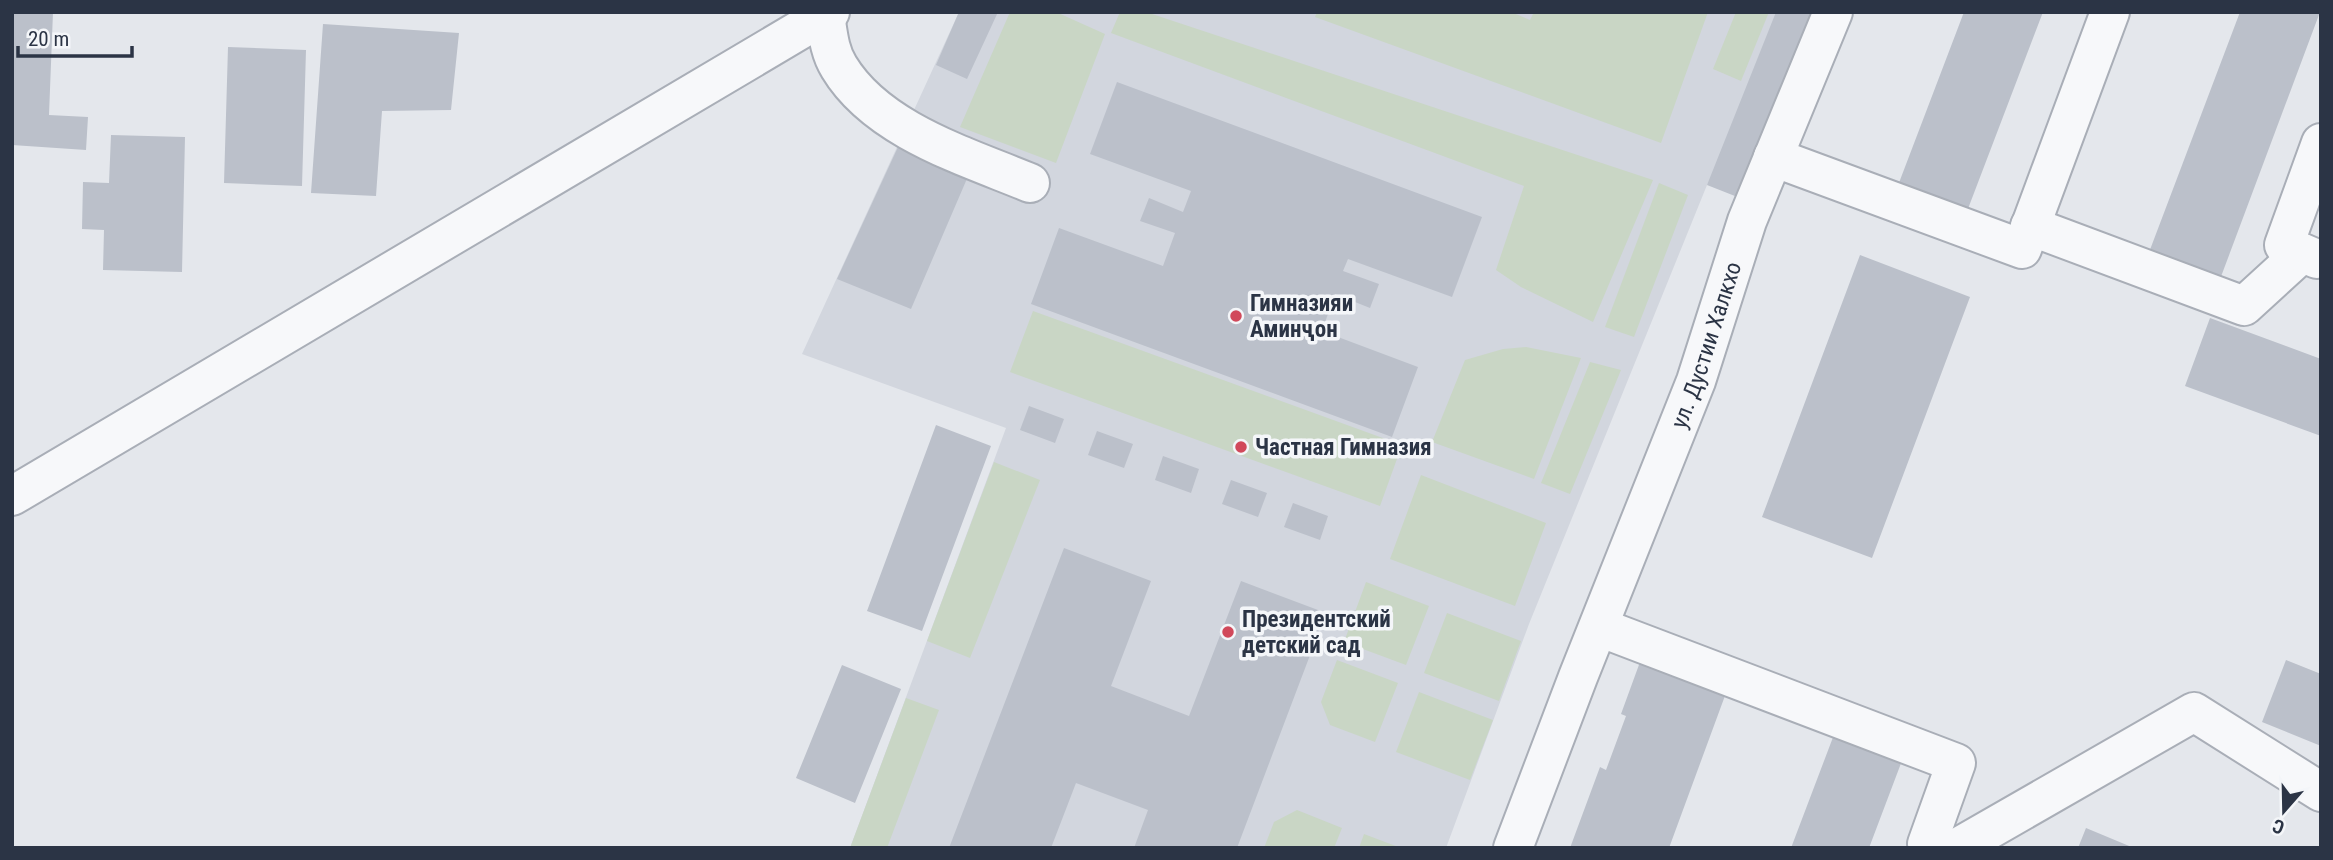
<svg xmlns="http://www.w3.org/2000/svg" width="2333" height="860" font-family="'Roboto Condensed',sans-serif">
  <style>
    .built { fill: #d2d6de }
    .green { fill: #c9d6c5 }
    .building { fill: #bbc0ca }
    .lines { fill: none; stroke-linecap: round; stroke-linejoin: round }
    .minor-casing { stroke: #a9aeb7; stroke-width: 42 }
    .minor { stroke: #f7f8fa; stroke-width: 38 }
    .poi-dot { fill: #d1495b; stroke: #f4f6f9; stroke-width: 2.5 }
    .labels { text-anchor: middle; stroke-width: 7; stroke-linejoin: round; paint-order: stroke }
    .poi-label { font-size: 23px; font-weight: bold; fill: #2b3445; stroke: #f4f6f9; text-anchor: start }
    .street-label { font-size: 23px; fill: #2b3445; stroke: #f4f6f9 }
  </style>
  <rect width="100%" height="100%" fill="#e4e7ec"/>
  <path class="built" d="M959,12h846l-98,173 -178,439 -83,224h-596l156,-420 -204,-74z"/>
  <path class="green" d="M1010,12h46l49,22 -49,129 -96,-36z
    M1120,12h26l507,168 -60,142 -72,-35 -25,-17 28,-84 -413,-153z
    M1317,12h194l19,8 4,-8h174l-47,131 -346,-126z
    M1736,12h33l-28,69 -28,-12z
    M1659,183l29,12 -54,142 -29,-10z
    M1033,311l369,134 -22,61 -370,-134z
    M1526,347l55,11 -47,121 -102,-37 33,-82 38,-11z
    M1590,362l31,8 -51,124 -29,-11z
    M994,462l46,18 -70,178 -43,-17z
    M1421,475l125,48 -31,83 -125,-47z
    M1366,582l63,24 -23,59 -62,-23z
    M1447,613l74,28 -22,60 -75,-28z
    M1337,660l61,23 -23,59 -45,-17 -9,-23z
    M1419,692l74,28 -23,60 -74,-28z
    M906,698l33,12 -52,138h-37z
    M1297,810l45,18 -8,20h-70l10,-26z
    M1364,834l37,14h-42z"/>
  <path class="building" d="M12,12h41l-4,103 39,2 -2,33 -74,-5z
    M959,12h39l-31,67 -31,-14z
    M1776,12h44l-75,188 -38,-15z
    M1964,12h79l-77,202 -69,-26z
    M2240,12h80l-101,270 -71,-27z
    M323,24l136,9 -8,77 -69,1 -6,85 -65,-3z
    M228,47l78,3 -4,136 -78,-3z
    M1117,82l365,135 -30,80 -104,-38 -5,12 36,13 -9,24 -35,-14 -13,37 96,36 -26,70 -361,-133 28,-76 104,38 12,-33 -35,-12 9,-23 34,14 8,-21 -101,-37z
    M904,134l68,33 -61,142 -74,-30z
    M111,135l74,2 -3,135 -79,-2 1,-40 -22,-1 1,-47 26,1z
    M1860,255l110,42 -98,261 -110,-41z
    M2210,318l111,41v77l-136,-50z
    M1029,406l35,13 -9,24 -35,-13z
    M936,425l55,21 -69,185 -55,-20z
    M1097,431l36,13 -9,24 -36,-13z
    M1163,456l36,13 -8,24 -36,-13z
    M1231,480l36,13 -9,24 -36,-13z
    M1293,503l35,13 -8,24 -36,-13z
    M1064,548l87,33 -40,105 78,30 52,-135 85,32 -89,235h-103l14,-38 -72,-27 -25,65h-102z
    M2286,660l35,14v72l-59,-24z
    M1640,662l86,31 -57,155h-99l30,-81 6,3 20,-54 -5,-2z
    M842,665l59,24 -46,114 -59,-25z
    M1835,732l68,26 -34,90h-78z
    M2086,828l48,20h-56z"/>
  <g class="lines">
    <g class="minor-casing">
      <g id="minor">
        <path d="M825,15c3,18 4,36 14,52 38,63 126,89 191,116"/>
        <path d="M1773,157l249,92 88,-237"/>
        <path d="M2030,226l214,80 58,-53"/>
        <path d="M2317,259l-33,-14 37,-102"/>
        <path d="M12,496l818,-484"/>
        <path d="M1599,627l357,136 -29,81 8,4"/>
        <path id="s1" d="M1513,848l65,-171 118,-296 51,-160 86,-209"/>
        <path d="M1957,848l237,-136 127,80"/>
      </g>
    </g>
    <use href="#minor" class="minor"/>
  </g>
  <g class="poi-dot">
    <circle cx="1236" cy="316" r="7"/>
    <circle cx="1241" cy="447" r="7"/>
    <circle cx="1228" cy="632" r="7"/>
  </g>
  <g class="labels">
    <g class="poi-label">
      <text x="1250" y="311">Гимназияи<tspan x="1250" dy="26">Аминҷон</tspan></text>
      <text x="1255" y="455">Частная Гимназия</text>
      <text x="1242" y="627">Президентский<tspan x="1242" dy="26">детский сад</tspan></text>
    </g>
    <g class="street-label">
      <text dy="8" stroke="none"><textPath href="#s1" startOffset="539">ул. Дустии Халкхо</textPath></text>
    </g>
  </g>
  <rect width="2333" height="860" fill="none" stroke="#2b3445" stroke-width="28"/>
  <g transform="translate(2284 811) rotate(200)" stroke="#f4f6f9" stroke-width="5" paint-order="stroke">
  <path d="M0-5L12 26L0 18L-12 26Z" fill="#2b3445"/>
  <text y="-10" font-size="19" font-weight="bold" text-anchor="middle" fill="#2b3445">С</text>
  </g>
  <path d="M18 46v10h114v-10" fill="none" stroke="#2b3445" stroke-width="3.5"/>
  <text x="28" y="46" font-size="21" fill="#2b3445" stroke="#f4f6f9" stroke-width="5" paint-order="stroke">20 m</text>
</svg>
